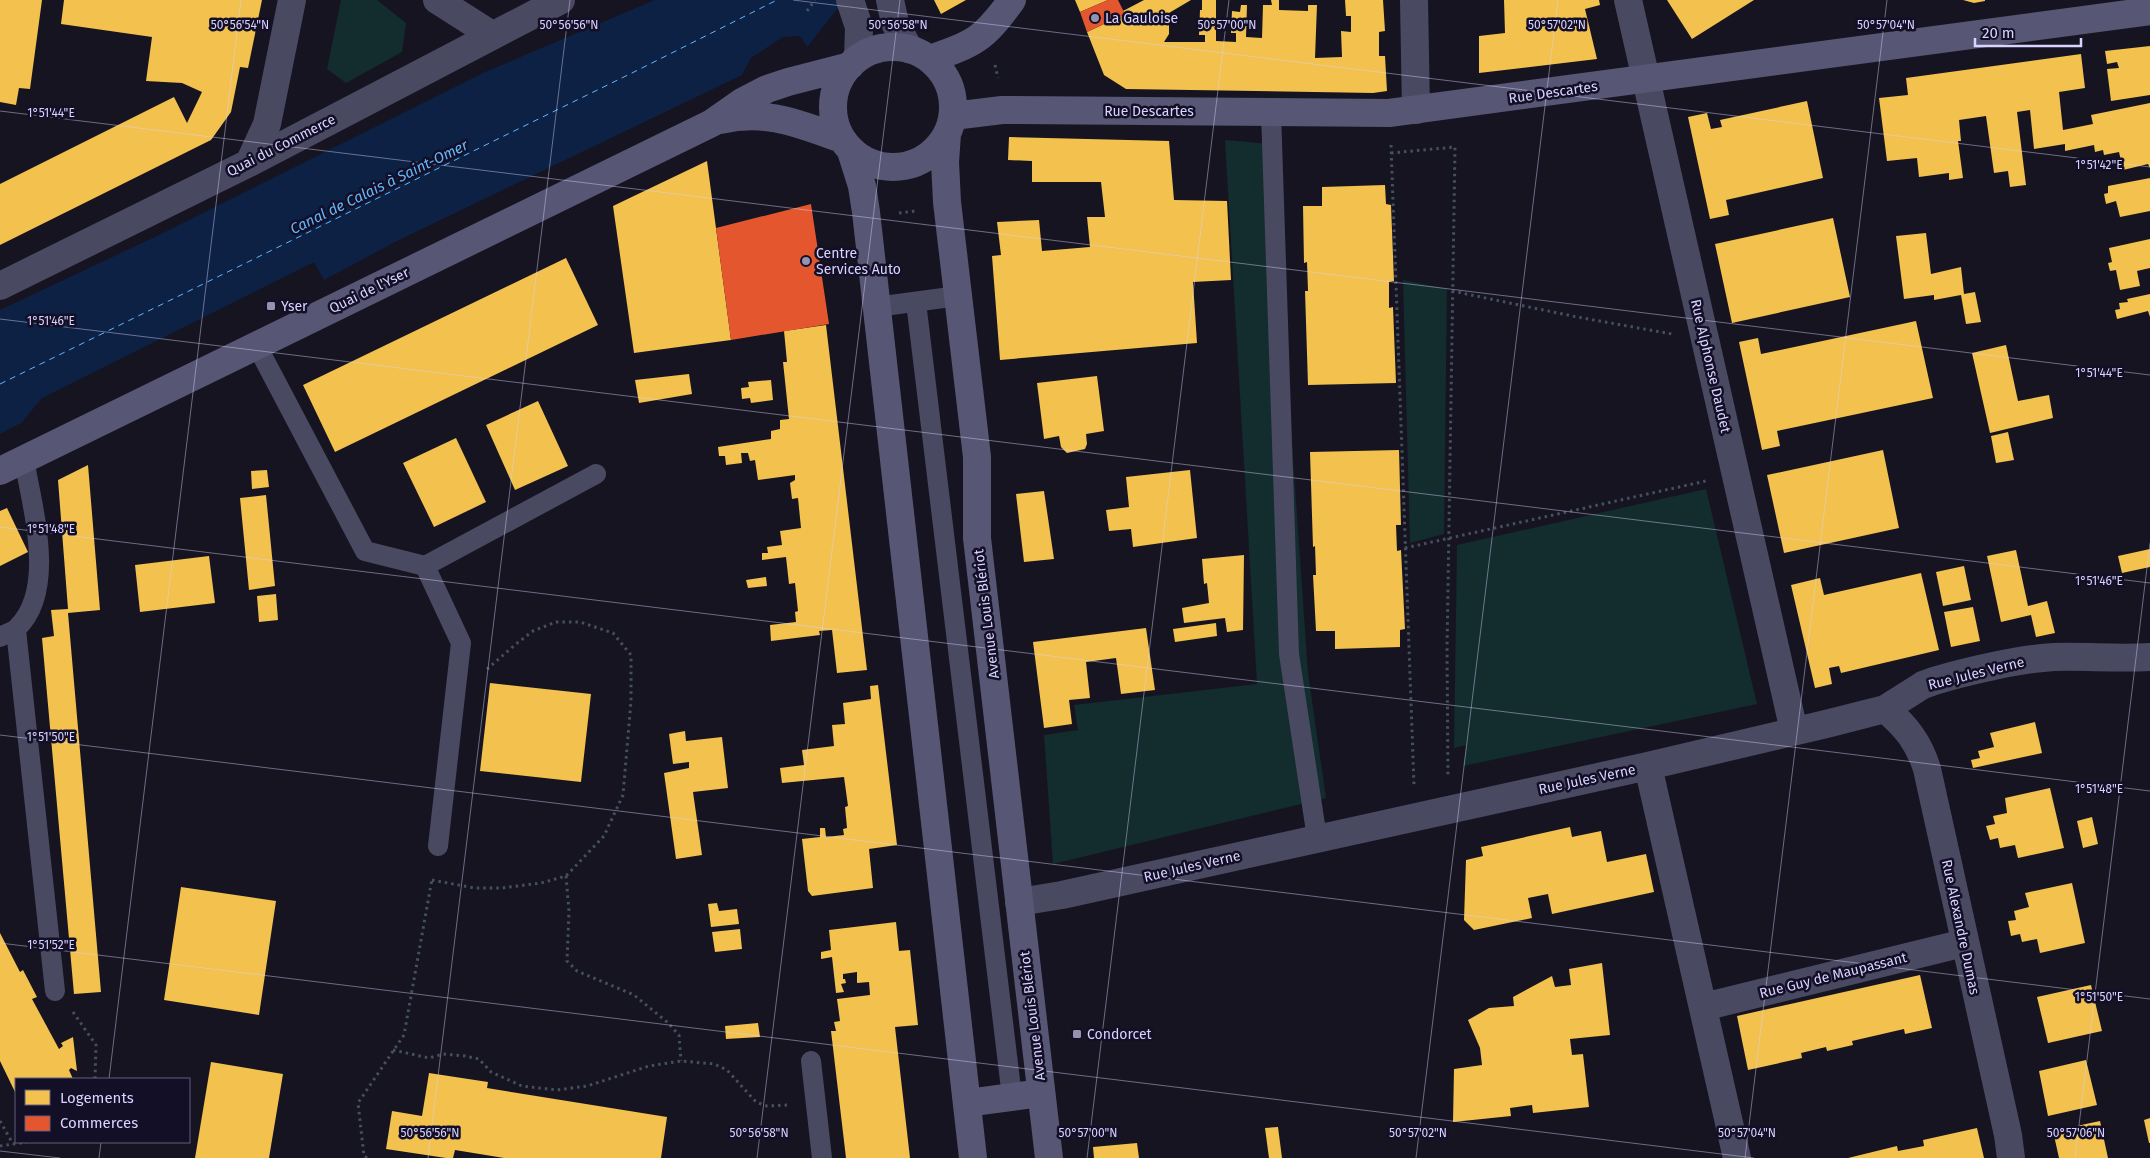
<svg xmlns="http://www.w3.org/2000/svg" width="2150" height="1158" font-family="'Fira Sans',sans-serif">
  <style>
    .green { fill: #132c2d }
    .water { fill: #0d2144 }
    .homes { fill: #f2c14e }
    .shops { fill: #e4572e }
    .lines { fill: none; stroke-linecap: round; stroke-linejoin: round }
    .ferry { stroke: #62b6ff; stroke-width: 1; stroke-dasharray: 6 5; stroke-linecap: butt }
    .path { stroke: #44505f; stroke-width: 3; stroke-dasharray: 2.5 4; stroke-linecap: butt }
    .lane { stroke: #4a4962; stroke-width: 20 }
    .street { stroke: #4a4962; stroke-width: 28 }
    .secondary { stroke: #575674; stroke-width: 28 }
    .ticks { fill: none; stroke: #d9d4ff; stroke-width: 1; stroke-opacity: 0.45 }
    .poi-dot { fill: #9591b1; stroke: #130f26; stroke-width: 2 }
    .labels { text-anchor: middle; stroke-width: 5; stroke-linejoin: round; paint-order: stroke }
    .poi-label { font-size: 14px; fill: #d9d4ff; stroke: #130f26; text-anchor: start }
    .street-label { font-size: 14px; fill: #d9d4ff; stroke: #130f26 }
    .water-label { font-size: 15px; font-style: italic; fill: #62b6ff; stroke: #130f26 }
    .ticks-label { font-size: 12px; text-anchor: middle; fill: #d9d4ff; stroke: #130f26; stroke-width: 5; stroke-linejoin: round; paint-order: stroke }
  </style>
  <rect width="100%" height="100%" fill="#161421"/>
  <path class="green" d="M341,0h36l29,23 -4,29 -56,31 -19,-14z
    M1225,140l46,4 37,529 18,125 -273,66 -9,-129 34,-5 -4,-25 183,-21z
    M1403,280l44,9 -3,245 -34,9z
    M1706,489l51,215 -294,62 3,-21 -12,3 3,-203z"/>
  <path class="water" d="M655,0h198l-15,8 -31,39 -7,-11 -17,1 -32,21 -9,17 -343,165 -75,40 -10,-18 -272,136 -21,25 -21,11v-124l161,-76 324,-162z"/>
  <path class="homes" d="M0,0h42l-12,89 -11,-1 -3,17 -16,-3z
    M64,0h198l-14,68 -8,-1 -9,45 -20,28 -211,105v-61l174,-87 13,26 15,-31 -20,-9 -36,-2 6,-44 -91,-13z
    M934,0h32l-25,14z
    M1075,0h33l-28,12z
    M1144,0h47l-22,13v21l-5,8h41v-7h-6l1,-25h2v-10h14v41l20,1v-9h-5l1,-22 8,1 1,-7h6l-1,32 16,1 1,-33h9l-1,-5h8v10l29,1v-6h9l-2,53 27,-1 -1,-26 10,1v-16h-5l-1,-16h38l2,31 -6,1v24h6l2,35 -14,2 -247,-4 -22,-14 -17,-43 38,-18 -2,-3z
    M1504,0h95l1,5 -15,4 12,50 -118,14v-37l26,-3z
    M1667,0h87l-62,39z
    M1963,0h22v1l-11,2z
    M2150,46v49l-39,6 -4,-32 12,-1 -2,-6 -10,2 -2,-13z
    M2081,54l4,34 -26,4 4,38 30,-6 -2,-9 59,-12v65l-2,-4 -25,6 -4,-18 -15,3 -1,-5 -8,2 -1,-7 -29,6v-7l-31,5 -4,-39 -13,2 9,73 -16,2 -2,-16 -14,2 -8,-57 -27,4 2,21h-3l5,37 -14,2v-7l-30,4 -2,-19 -30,3 -8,-63 29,-3 -2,-17z
    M1807,101l16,77 -97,22 3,15 -19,4 -22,-102 19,-4 4,16 11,-2 -2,-7z
    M1009,137l160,4 5,59 53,1 4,79 -38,2 4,61 -197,17 -8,-104 9,-1 -4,-33 42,-2 3,31 48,-4 -3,-30h18l-4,-35h-69v-21l-24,-1z
    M707,161l24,179 -97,13 -21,-147z
    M2150,178v33l-30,6 -4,-16 -10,3 -2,-10 4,-1v-7z
    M1385,185l1,19 5,1 3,76 -5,1v26l4,-1 3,76 -88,2 -3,-94h3l-1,-29 -3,1 -1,-57h19v-19z
    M1833,218l17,79 -118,26 -17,-79z
    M1926,233l5,41 30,-7 3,27 11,-2 6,30 -15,2 -5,-29 -27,5v-5l-30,4 -8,-63z
    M2150,239v29l-13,3 3,15 -20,4 -4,-20 -6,1 -2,-8 4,-1 -3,-14z
    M566,258l32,67 -263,127 -32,-67z
    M2150,294v23l-2,-6 -31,8 -2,-9 5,-1 -1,-6 9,-1 -1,-3z
    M1916,321l17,77 -156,33 3,15 -18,4 -23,-108 19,-4 3,16z
    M826,325l41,345 -30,3 -5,-43 -13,1 1,4 -49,6 -1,-16 26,-3 -1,-10 3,-1 -3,-28 -6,1 -3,-27 -24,3v-7h6l-1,-6 15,-2 -2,-14 21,-3 -3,-30 -6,1 -2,-16 5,-3v-5l-37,5 -3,-20 -5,1 -2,-8h-7l1,10 -16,2 -1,-9h-6l-1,-9 53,-8v-8l9,-2v-9l9,-1 -6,-57h4l-3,-31z
    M2006,345l12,56 31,-6 4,23 -63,15 -18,-80z
    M689,374l3,20 -53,9 -4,-23z
    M1097,376l7,55 -18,3 1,10 -2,5 -18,4 -6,-6 -2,-11 -15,3 -7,-56z
    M771,380l2,20 -22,3 -1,-5 -8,1 -1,-11 8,-1 -1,-5z
    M538,401l30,65 -53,24 -29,-65z
    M2008,432l6,28 -18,3 -5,-27z
    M456,438l30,64 -52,25 -31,-64z
    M1399,450l2,75h-5l1,26 4,-1 4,79 -5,1v17l-65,2v-18h-19l-3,-56h3l-1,-29 -2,1 -3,-95z
    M1883,450l16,78 -115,25 -17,-78z
    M88,465l12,145 -32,3 33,379 -27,2 -32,-356 12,-2 -3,-26 17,-1 -10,-129z
    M267,470l2,17 -17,2 -1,-18z
    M1190,470l7,68 -64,9 -2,-18 -22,2 -3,-21 23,-3 -3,-30z
    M1044,491l10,68 -30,3 -8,-68z
    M266,495l9,91 -26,4 -9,-92z
    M7,508l21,44 -28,14v-55z
    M2150,549v18l-28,6 -4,-17z
    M2016,550l12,56 19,-5 8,32 -19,4 -5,-22 -30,7 -14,-66z
    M1244,555l-1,75 -16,2 -2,-14 -41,5 -2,-15 27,-5 -2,-20 -3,1 -2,-25z
    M209,556l6,47 -75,9 -5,-47z
    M1964,566l7,34 -28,6 -7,-34z
    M1921,573l18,77 -98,23 -2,-7 -10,2 3,16 -17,4 -24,-103 29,-7 4,17z
    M766,577l1,9 -19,2 -2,-8z
    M276,594l2,26 -19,2 -2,-26z
    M1973,607l7,34 -29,6 -7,-35z
    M1216,623l1,13 -42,6 -2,-13z
    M1146,628l9,62 -34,4 -5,-36 -30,4 4,36 -21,2 3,24 -28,4 -11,-86z
    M490,683l101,11 -10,88 -101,-11z
    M878,685l19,160 -28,4 4,39 -61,8 -4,-5 -6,-52 18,-2v-9h5l1,9 18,-2 -1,-6 4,-1 -2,-21 3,-1 -4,-29 -62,6 -2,-15 24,-3 -2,-15 32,-4 -2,-21 13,-1 -2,-21 28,-4 -1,-13z
    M2035,722l7,31 -69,15 -2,-8 9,-2 -2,-7 16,-4 -4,-14z
    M685,731l1,10 36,-4 6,51 -35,4 9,63 -26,4 -12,-86 25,-5v-6l-16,2 -4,-30z
    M2050,788l14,60 -46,10 -3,-13 -15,3 -2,-10 -8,2 -4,-14 9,-2 -2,-8 14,-3 -2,-15z
    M2092,817l6,27 -15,4 -6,-27z
    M1570,827l2,10 29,-6 6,31 39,-8 8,38 -102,22 -4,-20 -20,4 4,20 -58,12 -10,-10 2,-60 17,-4 -2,-9z
    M2072,883l13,60 -45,10 -3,-14 -15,3 -2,-8 -9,2 -3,-15 8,-1 -2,-9 15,-4 -4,-14z
    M181,887l95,14 -17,114 -95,-15z
    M717,903l2,8 18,-2 2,15 -28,3 -3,-23z
    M896,922l3,29 11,-1 8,75 -23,2 15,131h-64l-15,-127h5l-2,-9 6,-1 -3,-22 33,-4 -1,-13 -12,1v-11l-14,2v5h2l1,4 -5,1 3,8 -8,1 -4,-36 -11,2v-7l10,-2 -2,-20z
    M740,929l2,20 -27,3 -3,-20z
    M0,933l20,39 3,-2 14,27 -5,2 27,50 4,-3 -2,-3 12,-6 4,34 -6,-3 -2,2 4,9h-57v15l-16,-33z
    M1602,963l8,72 -40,4 2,16 11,-1 6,53 -56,6 -1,-8 -22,3 1,8 -58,6 1,-53 28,-4 -2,-17 -12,-28 21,-12 25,-2 -1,-9 39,-21 3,11 16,-2 -2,-16z
    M1920,975l12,53 -27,6 -1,-5 -52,12 1,4 -26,6 -1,-4 -25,6 1,5 -54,12 -11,-54z
    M2091,985l11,46 -54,12 -11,-46z
    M758,1023l2,14 -34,2 -1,-13z
    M2086,1060l11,45 -49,11 -9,-45z
    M211,1062l72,12 -14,84h-74z
    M429,1073l59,9 -1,6 180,29 -6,41h-157l-49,-8 -2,8h-7l-60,-9 6,-38 30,5z
    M2150,1118v25h-1l-5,-23z
    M2100,1121l8,37h-49l-6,-27z
    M1278,1127l4,31h-13l-4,-30z
    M1977,1128l7,30h-136l49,-12 1,5 26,-5 -1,-6z
    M1137,1143l2,15h-45l-1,-11z"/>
  <path class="shops" d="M1108,0h10l7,14 -38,18 -7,-20z
    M811,204l18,120 -98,16 -15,-112z"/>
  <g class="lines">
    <path class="ferry" d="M0,384l638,-314 139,-70"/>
    <path class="path" d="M807,11l8,-11
      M995,65l3,13
      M1391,145l23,641
      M1391,153l64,-6 -8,504 1,127
      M899,213l16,-2
      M1452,291l125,26 95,17
      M1405,548l301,-67
      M566,876l3,35 -2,50 10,10 57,24 33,27 12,13 2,26
      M432,880l42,8h28l39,-5 25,-7 38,-40 19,-41 8,-94v-46l-18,-22 -33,-11h-24l-23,9 -17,13 -30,26
      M73,1012l23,33 -1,34
      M393,1050l36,8 14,-4 22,2 14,3 12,13 31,14 35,4 30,-4 62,-20 32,-5 33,3 13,6 29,32 11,4 21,-1
      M0,1121l13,23
      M0,1146l27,-4
      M367,1158l-3,-2 -6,-53 46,-68 28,-156"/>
    <path class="lane" d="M1271,112l18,542 28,184
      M916,302l96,795
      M876,307l82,-11
      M257,346l108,205 60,15 36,77 -23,203
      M425,566l171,-92
      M16,630l39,361
      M0,637c5,-3 13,-5 17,-9 40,-38 15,-121 7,-169
      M811,1061l11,97"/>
    <path class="street" d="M437,0l55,35
      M850,0l9,27 -1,31
      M890,0l5,23 14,26
      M1414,0l2,110
      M1628,0l166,731
      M249,163l18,-39 25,-124
      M0,286l249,-123 312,-163
      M1885,709c21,17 34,34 42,60l81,366 3,23
      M1648,766l89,392
      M1019,902l43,-7 586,-129 178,-42 59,-15 38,-24 11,-4c33,-10 86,-22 120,-24 32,-1 64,2 96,0
      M1703,1007l261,-64"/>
    <path class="secondary" d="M833 107a60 60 0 1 1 120 0a60 60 0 1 1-120 0Z
      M930,59c45,-16 53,-19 82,-59
      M953,116l49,-6 387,3 761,-102
      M721,120c45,-11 78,4 121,19
      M947,134l-2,28 2,40 30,255v81l72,620
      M851,151l11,35 4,26 107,946
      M0,471l712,-348 30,-21 25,-13 21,-7 62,-16
      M967,1103l74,-10"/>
  </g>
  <path class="ticks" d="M793,0l1357,167M0,111l2150,264M0,319l2150,264M0,527l2150,264M0,735l2150,264M0,943l1754,215M109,1079l132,-1079M0,1151l60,7M99,1158l2,-16M428,1158l142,-1158M757,1158l143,-1158M1087,1158l142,-1158M1416,1158l142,-1158M1745,1158l142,-1158M2075,1158l75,-615"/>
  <g class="poi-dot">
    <circle cx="1095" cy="18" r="5"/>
    <circle cx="806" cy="261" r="5"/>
    <rect x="266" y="301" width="10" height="10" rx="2.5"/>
    <rect x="1072" y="1029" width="10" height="10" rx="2.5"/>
  </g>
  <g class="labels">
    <g class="poi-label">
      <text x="1105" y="23">La Gauloise</text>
      <text x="816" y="258">Centre<tspan x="816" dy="16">Services Auto</tspan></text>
      <text x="281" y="311">Yser</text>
      <text x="1087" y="1039">Condorcet</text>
    </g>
    <g class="street-label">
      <text transform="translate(1553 92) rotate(-8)" y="5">Rue Descartes</text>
      <text x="1149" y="116">Rue Descartes</text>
      <text transform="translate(281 145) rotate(-27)" y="5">Quai du Commerce</text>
      <text transform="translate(369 290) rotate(-26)" y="5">Quai de l'Yser</text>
      <text transform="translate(1711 366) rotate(77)" y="5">Rue Alphonse Daudet</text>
      <text transform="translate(986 614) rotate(-97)" y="5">Avenue Louis Blériot</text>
      <text transform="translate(1976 673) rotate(-14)" y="5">Rue Jules Verne</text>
      <text transform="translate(1587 779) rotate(-12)" y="5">Rue Jules Verne</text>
      <text transform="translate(1192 866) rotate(-13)" y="5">Rue Jules Verne</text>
      <text transform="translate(1961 927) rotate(78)" y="5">Rue Alexandre Dumas</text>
      <text transform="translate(1833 975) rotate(-14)" y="5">Rue Guy de Maupassant</text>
      <text transform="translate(1032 1016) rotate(-97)" y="5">Avenue Louis Blériot</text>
    </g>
    <g class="water-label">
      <text transform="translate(379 187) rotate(-26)" y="5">Canal de Calais à Saint-Omer</text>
    </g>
  </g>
  <g class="ticks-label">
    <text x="240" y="29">50°56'54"N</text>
    <text x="569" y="29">50°56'56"N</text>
    <text x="898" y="29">50°56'58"N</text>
    <text x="1227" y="29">50°57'00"N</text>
    <text x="1557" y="29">50°57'02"N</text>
    <text x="1886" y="29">50°57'04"N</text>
    <text x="51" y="117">1°51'44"E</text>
    <text x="2099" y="169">1°51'42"E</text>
    <text x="51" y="325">1°51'46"E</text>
    <text x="2099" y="377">1°51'44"E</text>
    <text x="51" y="533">1°51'48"E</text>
    <text x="2099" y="585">1°51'46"E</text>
    <text x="51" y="741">1°51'50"E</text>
    <text x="2099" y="793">1°51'48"E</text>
    <text x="51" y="949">1°51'52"E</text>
    <text x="2099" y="1001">1°51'50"E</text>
    <text x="430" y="1137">50°56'56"N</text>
    <text x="759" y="1137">50°56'58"N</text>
    <text x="1088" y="1137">50°57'00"N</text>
    <text x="1418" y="1137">50°57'02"N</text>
    <text x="1747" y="1137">50°57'04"N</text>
    <text x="2076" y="1137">50°57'06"N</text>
  </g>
  <rect x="15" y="1078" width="175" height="65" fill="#130f26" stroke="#625e7d"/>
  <rect x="25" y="1090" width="25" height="15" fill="#f2c14e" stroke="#625e7d"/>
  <text x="60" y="1103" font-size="15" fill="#d9d4ff">Logements</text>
  <rect x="25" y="1116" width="25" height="15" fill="#e4572e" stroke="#625e7d"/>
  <text x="60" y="1128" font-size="15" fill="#d9d4ff">Commerces</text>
  <path d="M1975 38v8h106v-8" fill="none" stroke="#d9d4ff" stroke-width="2.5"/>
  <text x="1982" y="38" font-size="15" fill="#d9d4ff" stroke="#130f26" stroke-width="4" paint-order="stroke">20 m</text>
</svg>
